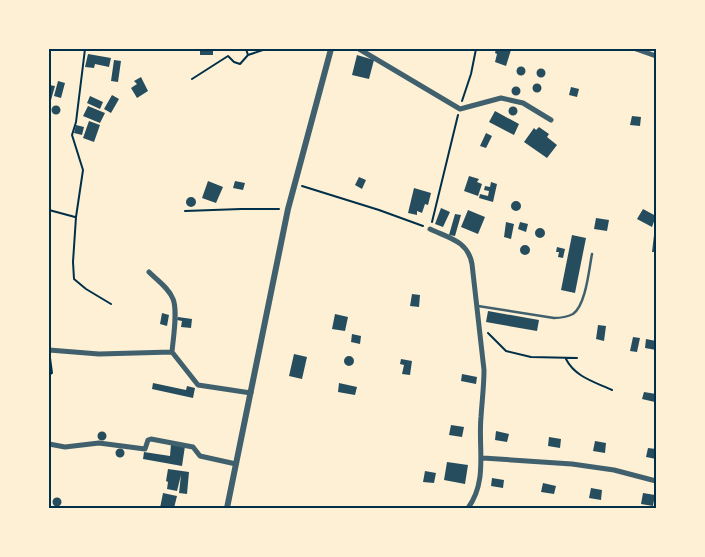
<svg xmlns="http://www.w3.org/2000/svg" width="705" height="557" font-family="'Source Sans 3',sans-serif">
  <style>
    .building { fill: #264d5e }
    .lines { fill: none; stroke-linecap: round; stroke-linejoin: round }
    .path { stroke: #003049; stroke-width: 2 }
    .service { stroke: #3f606c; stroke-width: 2.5 }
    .minor { stroke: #3f606c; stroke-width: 5 }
    .tertiary { stroke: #3f606c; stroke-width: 6 }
    .neatline { fill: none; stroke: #003049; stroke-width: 2 }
  </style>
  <rect width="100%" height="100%" fill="#fdf0d5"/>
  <path class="building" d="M200,49h13v6h-13z
    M496,49l15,1 -5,16 -11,-4 2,-8 -2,-1z
    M88,54l23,4 -2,9 -14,-3 -1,4 -9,-1z
    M357,55l17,5 -5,19 -17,-4z
    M114,60l7,1 -3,21 -7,-1z
    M516.5 71a4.5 4.5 0 1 1 9 0a4.5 4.5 0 1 1-9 0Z
    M536.5 73a4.5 4.5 0 1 1 9 0a4.5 4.5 0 1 1-9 0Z
    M141,77l7,14 -11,7 -6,-10 6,-4 -3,-3z
    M58,81l7,2 -4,15 -7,-2z
    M532.5 88a4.5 4.5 0 1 1 9 0a4.5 4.5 0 1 1-9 0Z
    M49,85l6,1 -6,21z
    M511.5 91a4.5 4.5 0 1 1 9 0a4.5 4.5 0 1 1-9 0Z
    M571,87l8,2 -2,8 -8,-2z
    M112,95l7,4 -8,14 -7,-4z
    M90,96l13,6 -3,7 -13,-6z
    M51.5 110a4.5 4.5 0 1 1 9 0a4.5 4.5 0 1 1-9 0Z
    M88,106l17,7 -5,10 -17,-7z
    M508.5 111a4.5 4.5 0 1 1 9 0a4.5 4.5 0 1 1-9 0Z
    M495,111l24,13 -5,11 -25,-13z
    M632,116l9,1 -1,9 -10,-1z
    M89,121l11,4 -6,17 -11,-4z
    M76,125l8,2 -2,8 -8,-2z
    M539,127l10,7 -2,3 10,8 -10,13 -23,-16 10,-14 2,2z
    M486,133l6,3 -6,12 -6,-2z
    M469,176l10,3 -2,3 5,2 -4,12 -14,-5z
    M359,177l7,3 -4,9 -7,-4z
    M208,181l15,6 -7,16 -14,-5z
    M235,181l10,2 -2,7 -10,-2z
    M491,182l6,2 -4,18 -14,-4 1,-4 8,2 1,-5 -5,-1 1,-4 5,1z
    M414,188l17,5 -3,12 -3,-1 -3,9 -5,-2v4l-9,-2z
    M186 202a5 5 0 1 1 10 0a5 5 0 1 1-10 0Z
    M511 206a5 5 0 1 1 10 0a5 5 0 1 1-10 0Z
    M441,208l9,4 -7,15 -8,-3z
    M643,209l13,7 -4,11 -15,-8z
    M468,210l17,7 -7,17 -17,-7z
    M455,214l6,1 -6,21 -6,-1z
    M596,218l13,2 -2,11 -13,-2z
    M506,222l8,2 -3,15 -7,-2z
    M520,222l8,2 -2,8 -8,-3z
    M535 233a5 5 0 1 1 10 0a5 5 0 1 1-10 0Z
    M572,235l14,3 -11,55 -14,-3z
    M654,235h2v17h-4z
    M520 250a5 5 0 1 1 10 0a5 5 0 1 1-10 0Z
    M557,247l8,2 -2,9 -5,-1 1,-5h-3z
    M412,294l8,1 -1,12 -9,-1z
    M488,311l51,9 -2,11 -51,-9z
    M162,313l7,2 -2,11 -7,-2z
    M335,314l13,3 -3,14 -13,-2z
    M178,317l14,2 -1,9 -10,-1 1,-6 -5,-1z
    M598,325l8,1 -2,15 -8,-2z
    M352,334l9,2 -1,8 -9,-2z
    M633,337l7,1 -3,14 -7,-1z
    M646,339l10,2v9l-11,-2z
    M294,354l13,3 -5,22 -13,-3z
    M344 361a5 5 0 1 1 10 0a5 5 0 1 1-10 0Z
    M401,359l11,2 -2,14 -8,-1 2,-9 -4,-1z
    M462,374l15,3 -1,7 -15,-3z
    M153,383l33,7 1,-4 8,2 -2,10 -41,-9z
    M339,383l18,4 -2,8 -17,-3z
    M644,392l12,2 -1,8 -13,-3z
    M451,425l13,2 -2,10 -13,-2z
    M496,431l13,3 -2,8 -12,-2z
    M97.5 436a4.5 4.5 0 1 1 9 0a4.5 4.5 0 1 1-9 0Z
    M549,437l12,2 -1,9 -12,-2z
    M595,441l11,2 -1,10 -12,-2z
    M171,444l14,2 -3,20 -39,-7 1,-7 26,4z
    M648,448l8,1v10l-10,-2z
    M115.5 453a4.5 4.5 0 1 1 9 0a4.5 4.5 0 1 1-9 0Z
    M447,462l21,3 -3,19 -21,-4z
    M168,469l21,3 -2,22 -8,-1 2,-18 -4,16 -10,-2 1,-7 -2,-1z
    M425,471l11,2 -2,10 -11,-1z
    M492,478l12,2 -1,8 -12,-2z
    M543,483l13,3 -2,8 -13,-2z
    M591,488l11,2 -1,10 -12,-2z
    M163,493l14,3 -3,12h-14z
    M643,493l12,2 -2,11 -12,-2z
    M52.5 502a4.5 4.5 0 1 1 9 0a4.5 4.5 0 1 1-9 0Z"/>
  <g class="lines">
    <path class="path" d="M85,49l-9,73 -4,13 11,35 -7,47 -3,45 1,17 12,10 25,15
      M248,55l18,-6
      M192,79l36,-23 6,6 6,2 8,-9 -2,-6
      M462,101l9,-27 5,-25
      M302,186l77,24 44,16
      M49,210l26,7
      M185,211l56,-2h38
      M432,222l26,-107
      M488,333l18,18 25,6 46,1
      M566,359c9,18 29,23 46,31
      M49,375l3,-2 -2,-15"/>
    <path class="service" d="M478,306l76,12c6,0 13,-1 19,-4 13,-9 16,-45 19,-60"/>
    <path class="minor" d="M359,49l101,60 41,-11 22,5 28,17
      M636,49l20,7
      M430,229c19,9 38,12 42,35l12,106c0,16 -2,31 -3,47 -3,31 7,64 -13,91
      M149,272c8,8 20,16 24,27 5,12 0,40 -1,53l26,33 53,8
      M49,350l50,4 73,-2
      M49,444l16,3 34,-4 46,6 3,-9 3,-1 42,8 7,9 36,8
      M483,458l89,6 42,6 42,11"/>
    <path class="tertiary" d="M227,508l61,-299 43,-160"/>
  </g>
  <rect width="705" height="557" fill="none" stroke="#fdf0d5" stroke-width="100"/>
  <rect x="50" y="50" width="605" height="457" class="neatline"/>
</svg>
